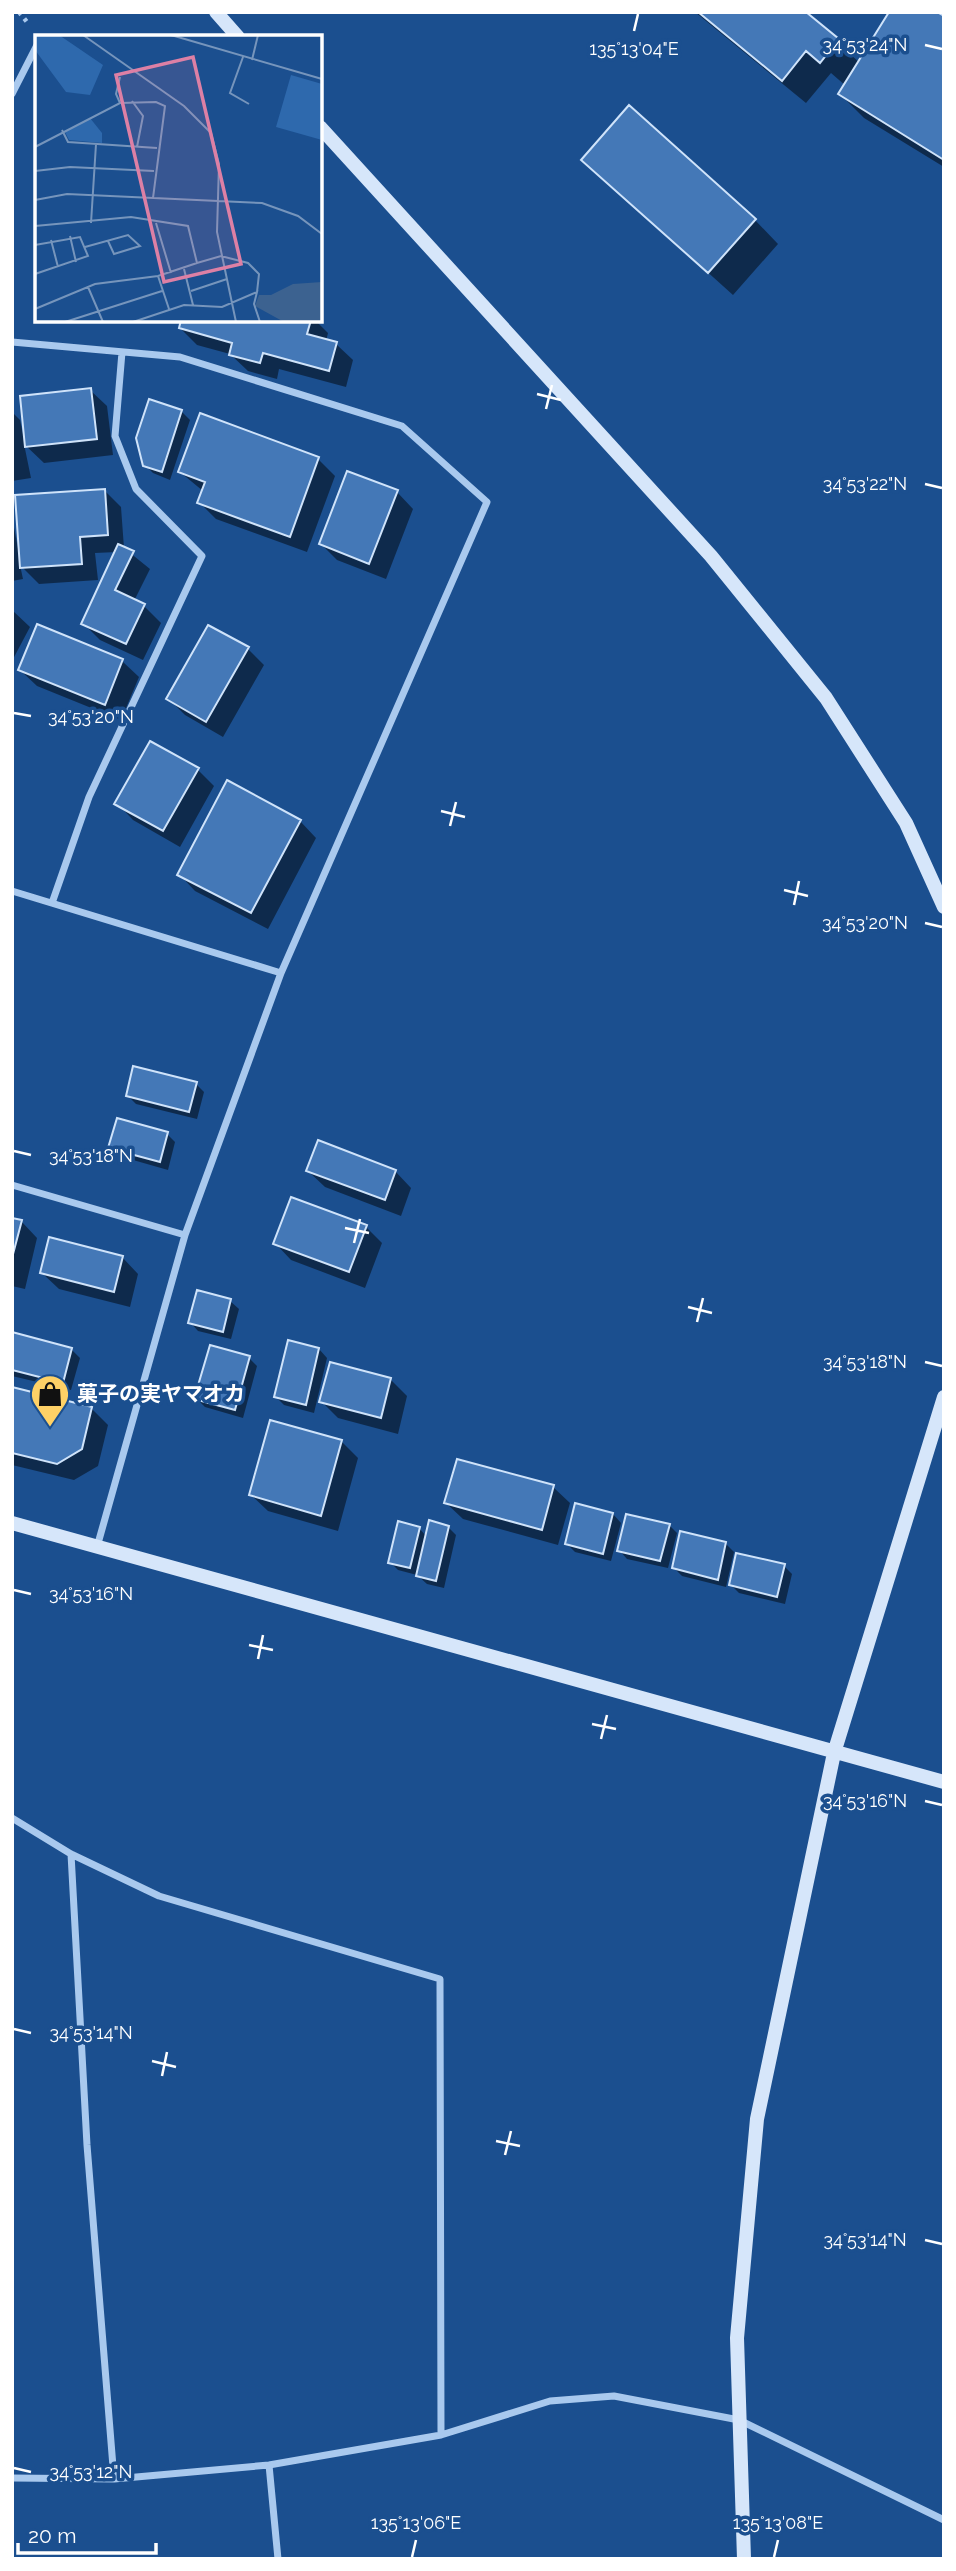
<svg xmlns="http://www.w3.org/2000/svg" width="956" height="2571" font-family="Raleway,'Noto Sans JP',sans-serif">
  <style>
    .shadow { fill: #0007 }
    .building { fill: #4478b7; stroke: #cfe3fa; stroke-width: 2 }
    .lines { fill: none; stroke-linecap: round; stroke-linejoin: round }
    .path { stroke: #a9c9ee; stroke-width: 4.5; stroke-dasharray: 3.5 5; stroke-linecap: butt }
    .street { stroke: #a9c9ee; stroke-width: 7 }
    .secondary { stroke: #d6e6fa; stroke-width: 14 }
    .ticks { fill: none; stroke: #fff; stroke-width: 2.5 }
    .labels { text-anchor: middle; stroke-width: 7; stroke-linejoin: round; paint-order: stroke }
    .poi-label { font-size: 21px; font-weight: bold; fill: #fff; stroke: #1b4f8f; text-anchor: start }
    .inset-road { fill: none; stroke: #7695bc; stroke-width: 2 }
    .view { fill: #dd80a5; fill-opacity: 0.15; stroke: #dd80a5; stroke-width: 3.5 }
    .inset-edge { fill: none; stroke: #fff; stroke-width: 3.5 }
    .ticks-label { font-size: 18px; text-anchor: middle; fill: #fff; stroke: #1b4f8f; stroke-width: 7; stroke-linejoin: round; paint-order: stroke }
  </style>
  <rect width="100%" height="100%" fill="#1b4f8f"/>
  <path class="shadow" d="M695,12h108l57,51 84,-45v149l-80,-49 -24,-24 6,-8 -15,-13 -25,30z
    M583,160l172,60 23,24 -45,51z
    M183,320h132l13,13 -2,8 10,3 17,16 -7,27 -67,-18 -2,10 -29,-8 -18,-17 -33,-9 -17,-17z
    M90,390l17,16 6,49 -69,8 -20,-19 7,34 -19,3v-69l8,8 3,14h3z
    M150,401l32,11 8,8 -20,60 -17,-7 -8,-8z
    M201,415l117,44 17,17 -28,76 -91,-33 -17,-17 4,-11 -23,-19z
    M104,490l17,17 3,41 26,21 -16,32 10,5 17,17 -18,37 -43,-20 -17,-17 34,-71 -22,1 3,27 -59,4 -19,-19 3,14 -11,2v-64l7,37h2z
    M397,492l16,17 -27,70 -49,-19 -16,-16z
    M12,610l18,17 -18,34z
    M248,649l16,16 -41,72 -38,-22 -17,-17z
    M122,661l17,16 -18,43 -84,-34 -17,-16z
    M198,770l16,16 -34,61 -47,-27 -16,-17z
    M300,821l16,17 -48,91 -73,-38 -16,-17z
    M196,1084l8,8 -7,27 -61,-15 -8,-8z
    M167,1134l8,8 -7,28 -49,-14 -9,-8z
    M308,1171h87l16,17 -10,28 -76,-29z
    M12,1219l9,2 16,17 -12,51 -13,-3z
    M366,1227l16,16 -17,45 -74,-28 -16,-17z
    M122,1257l16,17 -8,33 -71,-18 -17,-16z
    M230,1301l9,8 -8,30 -33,-8 -8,-9z
    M12,1334l59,15 9,9 -9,32 -59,-14z
    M319,1349l8,9 -13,55 -30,-8 -8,-8z
    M249,1358l8,8 -14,52 -38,-11 -9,-9z
    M390,1379l17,17 -9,38 -60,-16 -17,-17z
    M12,1389l79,19 17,17 -10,41 -24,14 -62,-15z
    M271,1422l71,20 16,16 -20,73 -70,-20 -17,-16z
    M553,1487l17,16 -12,42 -95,-26 -17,-16z
    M613,1514l8,9 -10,38 -36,-9 -8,-8z
    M669,1525l8,8 -9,35 -41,-9 -8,-9z
    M448,1527l8,8 -12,53 -17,-4 -10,-9 -19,-5 -8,-8 29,-34 8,9z
    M726,1544l8,8 -8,35 -44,-11 -8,-8z
    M784,1566l8,8 -7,30 -46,-11 -8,-8z"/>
  <path class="building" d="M698,12h108l33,27 -19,24 -14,-12 -24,30z
    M889,12h48l7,4v144l-106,-66z
    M629,105l127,114 -48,54 -127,-113z
    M181,320h130l-4,14 30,8 -8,29 -66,-18 -3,10 -31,-8 3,-12 -53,-15z
    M91,388l6,51 -72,8 -5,-51z
    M149,399l33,11 -20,62 -19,-6 -7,-28z
    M200,413l119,44 -29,80 -93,-34 8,-21 -27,-10z
    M347,471l51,19 -29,74 -50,-20z
    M105,489l3,46 -28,2 2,27 -62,4 -5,-73z
    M118,544l16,7 -19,39 30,14 -19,40 -45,-20z
    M37,624l86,35 -18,46 -87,-35z
    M208,625l41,22 -43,75 -40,-23z
    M150,741l49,27 -36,63 -49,-27z
    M227,780l74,40 -50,93 -74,-38z
    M133,1066l64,16 -8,30 -63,-16z
    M117,1118l51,14 -8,30 -52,-14z
    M318,1140l78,30 -11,30 -79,-29z
    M291,1197l76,28 -18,47 -76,-28z
    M12,1218l10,2 -10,38z
    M49,1237l74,19 -9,36 -74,-19z
    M197,1290l34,9 -8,33 -35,-9z
    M12,1332l60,16 -9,35 -51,-13z
    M288,1340l31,8 -13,57 -32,-8z
    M210,1345l40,11 -15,54 -41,-11z
    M330,1362l61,16 -10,40 -62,-16z
    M12,1387l80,20 -10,42 -25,15 -45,-11z
    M270,1420l72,20 -21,76 -72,-21z
    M457,1459l97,26 -12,45 -98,-27z
    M575,1503l38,10 -10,41 -38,-10z
    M626,1514l44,10 -10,37 -43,-10z
    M429,1520l20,6 -13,55 -20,-5z
    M398,1521l22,6 -10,41 -22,-5z
    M680,1531l46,11 -8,38 -46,-12z
    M736,1553l49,11 -8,33 -48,-12z"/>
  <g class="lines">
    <path class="path" d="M19,12l8,10"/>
    <path class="street" d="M12,94l25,-49
      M12,342l168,15 222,69 85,76 -206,471 -96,262 -88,312
      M12,891l269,82
      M52,903l37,-106 113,-241 -66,-67 -21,-53 7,-84
      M12,1185l173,50
      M12,1818l59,36 88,42 281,83 1,456 109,-34 64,-5 125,24 205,100
      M71,1854l16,291 27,334
      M269,2465l9,94
      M12,2478l102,1 155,-14 172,-30"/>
    <path class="secondary" d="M216,12l22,25
      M320,127l391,429 115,142 80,125 38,84
      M12,1523l932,259
      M744,2559l-7,-221 20,-219 77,-366 110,-356"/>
  </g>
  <path class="ticks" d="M634,31l4,-17M925,45l17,4M537,394l24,6M546,409l6,-24M925,484l17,4M14,713l17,3M441,811l24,6M450,826l6,-24M784,890l24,6M794,905l5,-24M925,923l17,4M14,1151l17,4M345,1228l24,5M354,1243l6,-24M688,1307l24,6M697,1322l6,-24M925,1362l17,4M14,1590l17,4M249,1645l24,5M258,1659l5,-24M592,1724l24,5M601,1739l6,-24M925,1801l17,4M14,2029l17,4M152,2061l24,6M162,2076l5,-24M496,2141l24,5M505,2155l6,-24M925,2240l17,4M14,2468l17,4M412,2557l4,-17M774,2557l4,-17"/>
  <defs>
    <g id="shop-pin" transform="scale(2.0125)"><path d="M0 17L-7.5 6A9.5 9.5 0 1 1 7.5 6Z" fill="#ffd166" stroke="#1b4f8f"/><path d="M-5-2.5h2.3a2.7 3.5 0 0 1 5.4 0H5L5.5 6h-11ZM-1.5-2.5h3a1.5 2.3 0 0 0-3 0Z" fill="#111"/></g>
  </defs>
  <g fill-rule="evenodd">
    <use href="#shop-pin" x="50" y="1394"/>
  </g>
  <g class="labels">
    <g class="poi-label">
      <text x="77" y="1401">菓子の実ヤマオカ</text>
    </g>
  </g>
  <g transform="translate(35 35)">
    <rect width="287" height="287" fill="#1b4f8f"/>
    <path d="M0,0h24l44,30 -13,30 -24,-3 -31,-42zM256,40l31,9v56l-46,-13zM55,83l12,15v10l-33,-3 -4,-8z" fill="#2e69ad"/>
    <path d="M287,247v40h-38l-29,-16 4,-11h12l22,-11z" fill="#3c6290"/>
    <path class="inset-road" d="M48,0l101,71 27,27 8,31 -2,68 19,90M136,0l151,44M208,22l-13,36 19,11M217,25l6,-25M97,66l11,15 -6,31M85,68l-4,-9 4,-17M27,95l6,12 89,6M0,112l85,-44 36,-1 9,4 -12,92M0,136l35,-4 84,4M0,165l32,-6 195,9 36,13 24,18M56,188l5,-79M121,188l15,50M0,191l96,-9 57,9 9,37 24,-7 27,7 11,11 -2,18M35,201l6,26M16,205l7,27M0,210l45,-8 8,19 -53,18M50,212l43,-12 12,11 -26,8 -6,-13M149,234l9,36M123,241l11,33M53,252l15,35M156,256l36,-12M0,274l60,-25 63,-8 39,-13M30,287l97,-31M98,287l51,-17 38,2 35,-15 -3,12 6,18"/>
    <path class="view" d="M158,22l48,207 -77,18 -48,-207z"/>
    <rect width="287" height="287" class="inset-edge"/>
  </g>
  <g class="ticks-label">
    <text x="865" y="51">34°53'24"N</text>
    <text x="634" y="55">135°13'04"E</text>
    <text x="865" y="490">34°53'22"N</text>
    <text x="91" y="723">34°53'20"N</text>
    <text x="865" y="929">34°53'20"N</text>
    <text x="91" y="1162">34°53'18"N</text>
    <text x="865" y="1368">34°53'18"N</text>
    <text x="91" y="1600">34°53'16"N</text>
    <text x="865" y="1807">34°53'16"N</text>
    <text x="91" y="2039">34°53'14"N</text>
    <text x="865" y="2246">34°53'14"N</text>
    <text x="91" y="2478">34°53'12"N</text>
    <text x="416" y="2529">135°13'06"E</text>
    <text x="778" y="2529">135°13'08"E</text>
  </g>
  <rect width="956" height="2571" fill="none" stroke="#ffffff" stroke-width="28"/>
  <path d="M18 2543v10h138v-10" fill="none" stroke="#ffffff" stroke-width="3.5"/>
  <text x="28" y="2543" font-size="21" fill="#ffffff" stroke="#1b4f8f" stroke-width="5" paint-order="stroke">20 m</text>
</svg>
